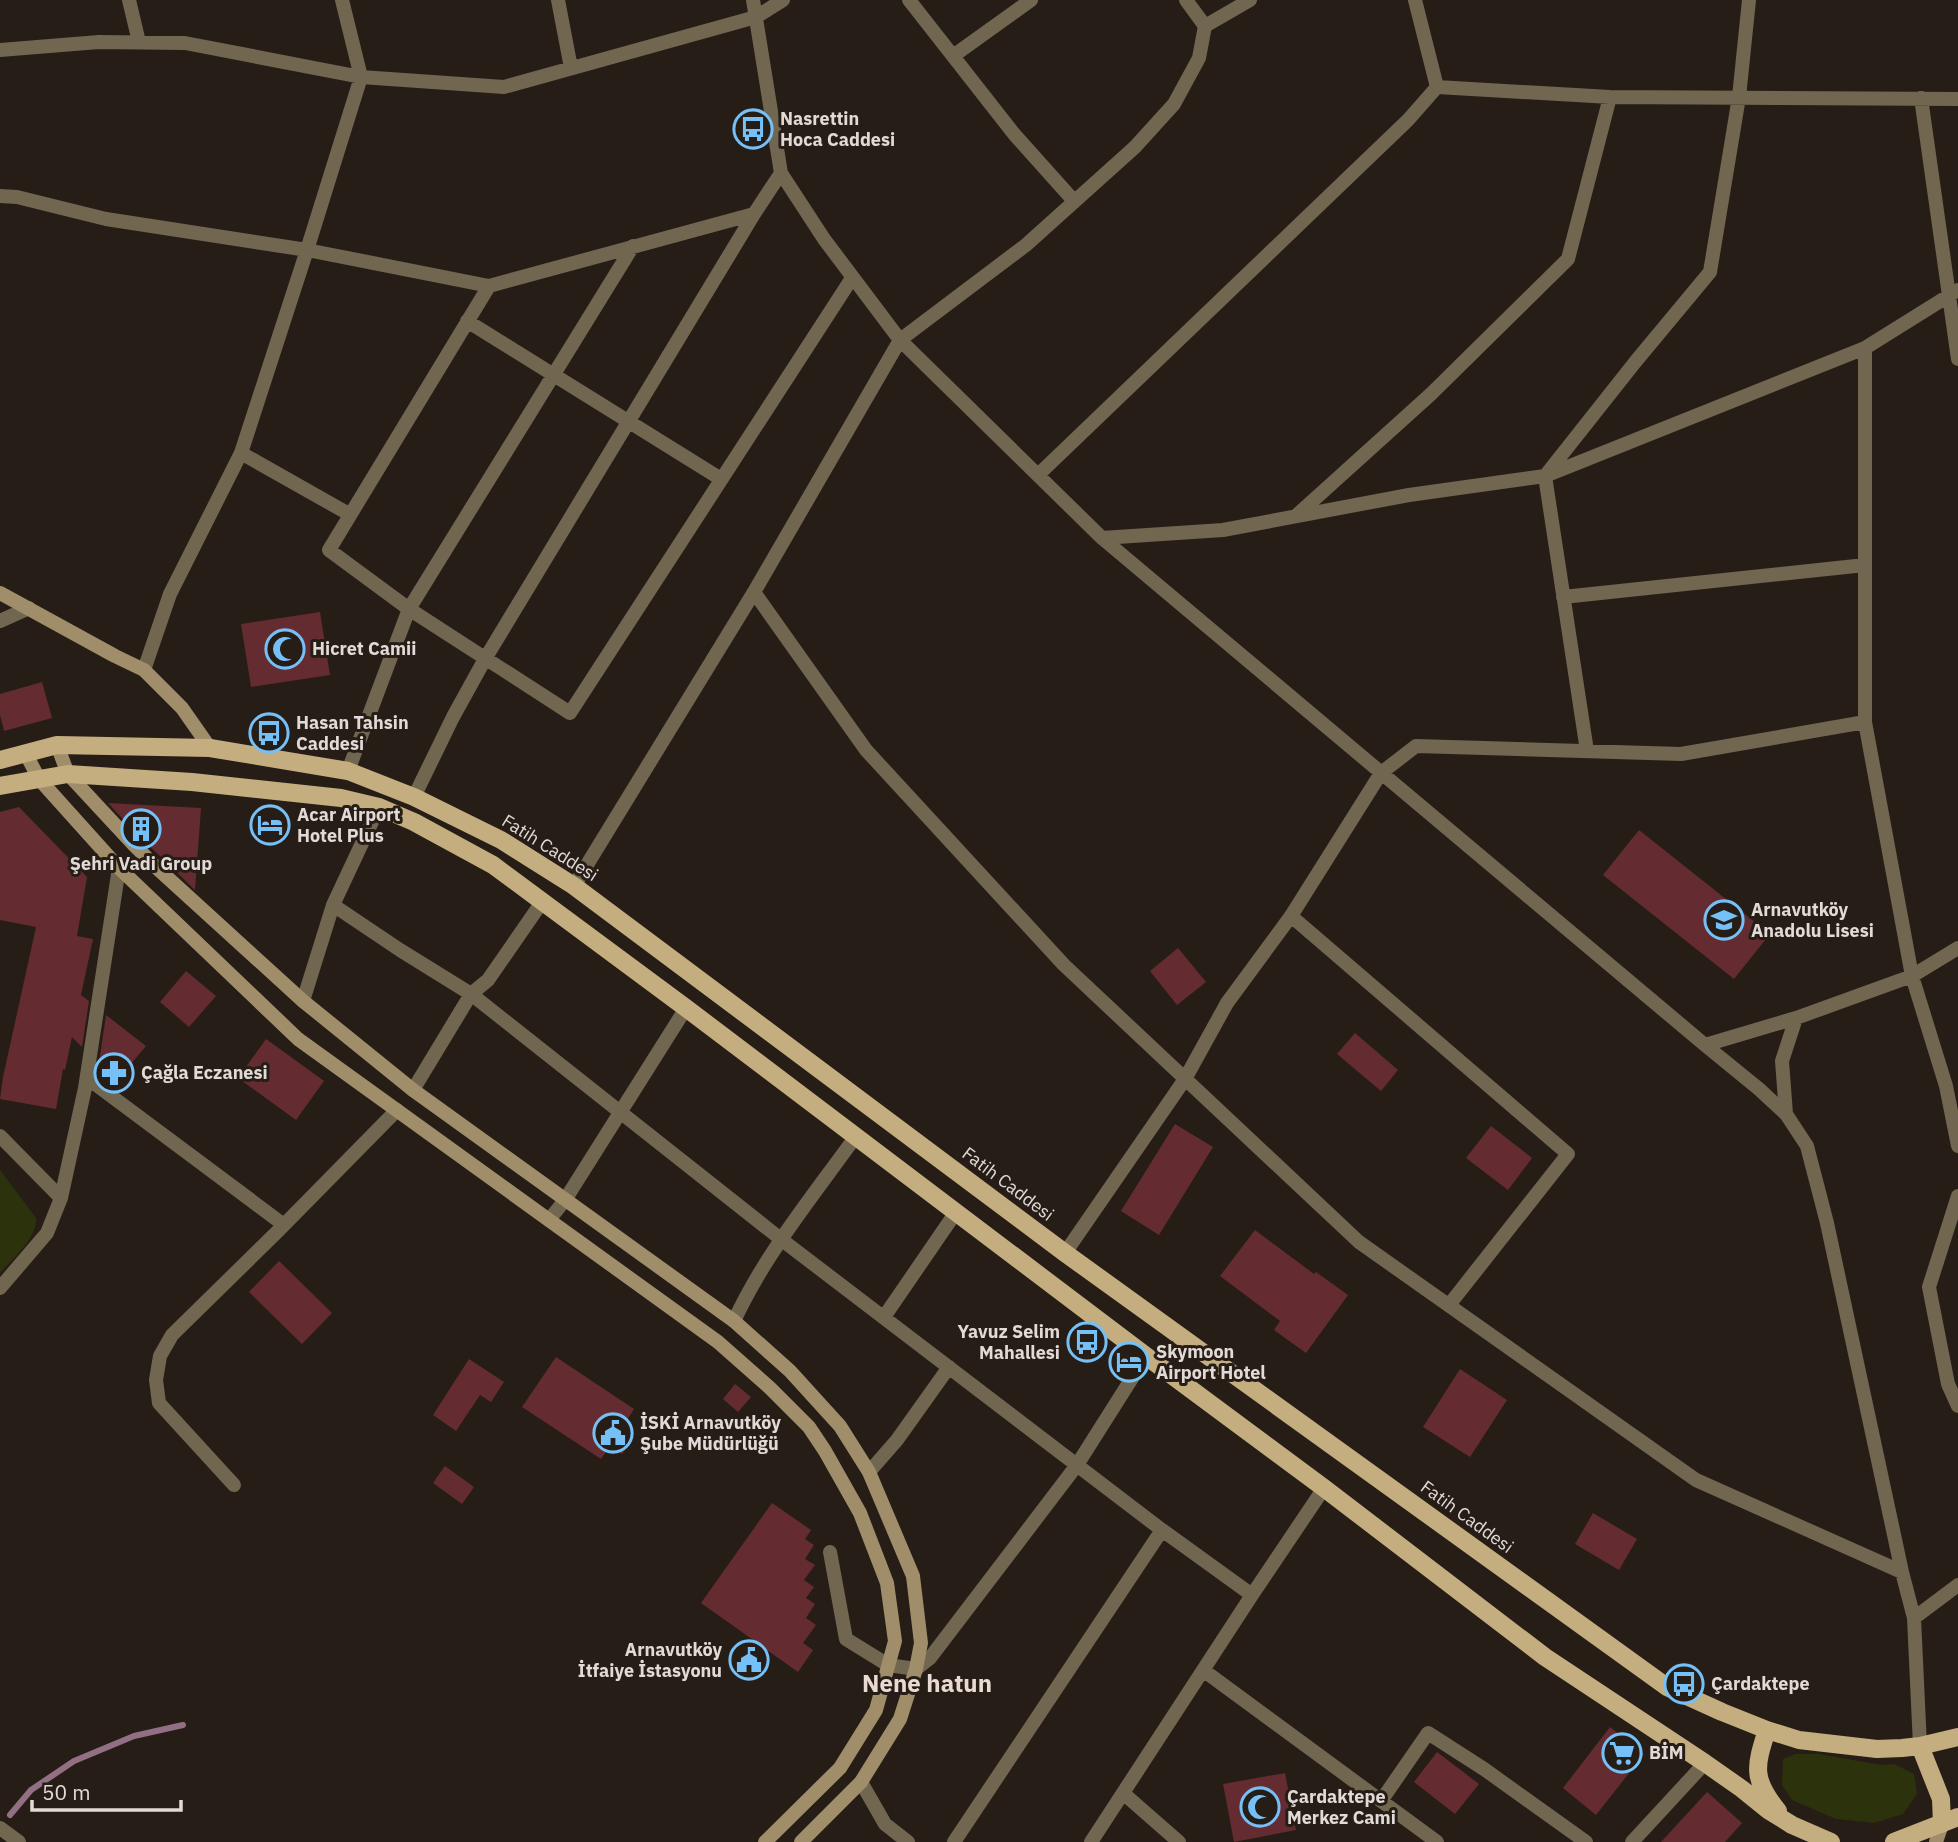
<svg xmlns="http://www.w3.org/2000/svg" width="1958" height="1842" font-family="'IBM Plex Sans',sans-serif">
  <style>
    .green { fill: #2c320b }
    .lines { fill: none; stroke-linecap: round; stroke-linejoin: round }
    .stream { stroke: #936f83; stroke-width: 6 }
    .building { fill: #642c30 }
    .street { stroke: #71664f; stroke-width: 14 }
    .secondary { stroke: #a08e6a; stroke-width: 14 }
    .primary { stroke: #c4ad7e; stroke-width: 18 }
    .labels { text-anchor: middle; stroke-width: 6; stroke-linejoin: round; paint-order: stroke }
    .poi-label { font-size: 18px; font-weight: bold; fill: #e1dad6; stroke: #271d17; text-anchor: start }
    .street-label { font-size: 18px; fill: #e1dad6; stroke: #271d17 }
    .district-label { font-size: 24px; font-weight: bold; fill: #e9dbd3; stroke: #271d17 }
  </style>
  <rect width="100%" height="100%" fill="#271d17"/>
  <path class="green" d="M0,1170l36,48c2,19 -24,42 -36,55z
    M1795,1754h24l62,11 13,-1 20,10 3,20 -14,20 -29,9 -38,-4 -44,-19 -10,-15 1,-26z"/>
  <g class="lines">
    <path class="stream" d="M10,1815l21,-25 43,-29 60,-25 49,-11"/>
  </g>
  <path class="building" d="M320,612l10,63 -79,12 -10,-63z
    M42,682l10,36 -48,13 -4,-16v-21z
    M108,803l93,5 -6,82 -62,-60z
    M19,807l68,70 -10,59 16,3 -12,56 8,6 -7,46 -10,-10 -7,33 -2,-1 -7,40 -56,-10 3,-22 33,-150 -36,-7v-108z
    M1639,830l131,104 -36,45 -131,-104z
    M1178,948l28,34 -29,23 -27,-34z
    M186,971l30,25 -27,31 -29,-25z
    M106,1015l40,31 -26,31 -4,-4 -3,4 -14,-14z
    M1355,1033l43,37 -17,21 -44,-37z
    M266,1039l58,42 -28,39 -58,-42z
    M1175,1124l38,23 -54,88 -38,-24z
    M1491,1126l41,32 -24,32 -42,-32z
    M1255,1230l59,44 2,-2 32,23 -42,58 -32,-23 6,-9 -60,-45z
    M279,1261l53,52 -30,31 -53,-52z
    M556,1357l78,52 -12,19 12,9 -12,17 -12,-8 -9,13 -79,-52z
    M469,1359l35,23 -13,20 -11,-7 -24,36 -23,-16z
    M1460,1369l47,31 -37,57 -47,-30z
    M735,1384l16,13 -13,15 -15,-13z
    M445,1466l29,21 -12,17 -29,-21z
    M772,1503l39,27 -6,9 9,6 -9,14 10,6 -11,15 10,7 -8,11 9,6 -9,14 10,7 -13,18 10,7 -15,22 -97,-69z
    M1593,1513l44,26 -18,31 -44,-26z
    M1610,1727l34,27 -48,61 -33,-27z
    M1437,1752l42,32 -24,30 -41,-32z
    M1285,1773l11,57 -62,12 -11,-58z
    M1707,1792l35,31 -17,19h-64z"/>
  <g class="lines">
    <path class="street" d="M129,0l10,42
      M558,0l13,68
      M753,0l28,173 43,66 76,101 202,198 603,507 54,44 27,25 21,32 20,77 75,349 12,46 6,128
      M909,0l105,134 60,67
      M1186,0l19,26
      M0,50l99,-8 86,1 176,34 143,10 252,-70 27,-17
      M953,56l78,-56
      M1437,87l173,10 348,2
      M1921,98l37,261
      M0,196l17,1 89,22 201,31 182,36 265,-72 27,-41
      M489,286l-160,264 80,59 161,104 282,-435
      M467,321l254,158
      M1865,348v374l47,254 34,110 12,60
      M241,453l108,61
      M1039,474l369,-354 29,-33 -22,-87
      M1297,515l134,-121 137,-135 42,-162
      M1102,538l121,-8 186,-35 136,-19 320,-128 93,-58
      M754,592l112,158 198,215 295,277 337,238 206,92
      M1563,597l302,-32
      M0,621l29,-13
      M144,670l26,-76 71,-141 66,-203 54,-173 -19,-77
      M1587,751l-42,-275 91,-115 74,-89 29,-175 10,-97
      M348,771l61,-162 224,-363
      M414,797l39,-80 32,-58 269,-445
      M574,886l180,-294 146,-252 126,-95 109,-98 39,-43 25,-46 6,-32 45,-26
      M333,905l67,45 71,44 311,246 380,290 90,65
      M1291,916l277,238 -119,151
      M303,1001l30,-96 46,-98
      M1705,1045l91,-27 116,-42 46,-28
      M87,1078l197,147
      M413,1090l58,-96 17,-14 54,-78
      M1786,1114l-4,-53 14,-43
      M0,1136l61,62
      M1958,1196l-29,91 19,97 10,22
      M549,1220l16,-20 121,-192
      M1065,1253l120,-174 42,-76 64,-87 90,-143 35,-27 265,8 184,-32
      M0,1288l47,-55 14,-35 24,-110 34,-220
      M884,1317l72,-105
      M734,1321c31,-67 79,-125 122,-185
      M869,1472l28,-32 52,-73
      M234,1485l-75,-82 -3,-23 4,-24 12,-21 105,-103 120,-122
      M830,1552l16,87 42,26 28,4 14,-11 147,-193 69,-109
      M1914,1618l44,-33
      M1203,1670l234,172
      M861,1782l24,42 23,18
      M1123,1793l56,49
      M1381,1801l47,-68 56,36 102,73
      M0,1828l19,14
      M954,1842l208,-312
      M1091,1842l161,-247 72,-107
      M1632,1842l73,-79"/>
    <path class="secondary" d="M0,593l115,63 29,14 38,38 28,40
      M57,745l11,29 65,70 25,25 145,132 110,89 321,231 56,50 50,55 29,46 44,104 8,67 -5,26 -16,50 -39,63 -60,60
      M26,754l13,25 80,89 179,171 420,303 52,46 39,39 16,24 35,62 27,70 8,58 -19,69 -36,58 -75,74
      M1936,1842l6,-18"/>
    <path class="primary" d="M0,760l57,-15 153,3 138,23 66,26 87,43 73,46 491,367 602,434 55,25 45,18 32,10 78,9 25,-1 18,-2 38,-9
      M0,786l68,-12 124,8 149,16 38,9 35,15 79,43 193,143 460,348 178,132 221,169 160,106 37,26 26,21 24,15 39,17
      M1767,1730c-12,37 -15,49 11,81
      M1920,1746l21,53 1,25
      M1894,1842l64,-25"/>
  </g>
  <defs>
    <g id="bus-ring" transform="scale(2.0125)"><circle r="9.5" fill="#271d17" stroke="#75c0f6" stroke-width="1.5"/><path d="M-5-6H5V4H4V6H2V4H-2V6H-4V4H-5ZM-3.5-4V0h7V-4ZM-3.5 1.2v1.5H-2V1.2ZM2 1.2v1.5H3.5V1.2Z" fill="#75c0f6"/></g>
    <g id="mosque-ring" transform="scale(2.0125)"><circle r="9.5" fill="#271d17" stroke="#75c0f6" stroke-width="1.5"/><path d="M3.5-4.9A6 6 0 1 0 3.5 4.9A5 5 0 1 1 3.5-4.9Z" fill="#75c0f6"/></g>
    <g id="hotel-ring" transform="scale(2.0125)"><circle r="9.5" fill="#271d17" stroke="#75c0f6" stroke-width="1.5"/><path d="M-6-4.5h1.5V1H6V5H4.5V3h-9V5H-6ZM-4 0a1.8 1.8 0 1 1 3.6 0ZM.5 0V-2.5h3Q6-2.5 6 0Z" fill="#75c0f6"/></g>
    <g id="building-ring" transform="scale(2.0125)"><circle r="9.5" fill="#271d17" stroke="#75c0f6" stroke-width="1.5"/><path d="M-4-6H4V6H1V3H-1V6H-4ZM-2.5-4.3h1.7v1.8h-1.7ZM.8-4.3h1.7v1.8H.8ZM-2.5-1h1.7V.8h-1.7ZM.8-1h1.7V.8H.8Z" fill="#75c0f6"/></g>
    <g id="school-ring" transform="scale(2.0125)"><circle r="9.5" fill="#271d17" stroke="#75c0f6" stroke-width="1.5"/><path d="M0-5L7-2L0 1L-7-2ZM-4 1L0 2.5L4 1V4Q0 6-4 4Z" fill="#75c0f6"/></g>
    <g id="pharmacy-ring" transform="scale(2.0125)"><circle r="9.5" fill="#271d17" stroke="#75c0f6" stroke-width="1.5"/><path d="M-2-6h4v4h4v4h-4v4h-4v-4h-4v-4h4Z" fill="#75c0f6"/></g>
    <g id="civic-ring" transform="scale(2.0125)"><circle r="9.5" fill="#271d17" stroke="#75c0f6" stroke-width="1.5"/><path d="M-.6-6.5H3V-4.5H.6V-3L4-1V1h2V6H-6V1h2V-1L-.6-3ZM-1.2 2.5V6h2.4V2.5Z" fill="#75c0f6"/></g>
    <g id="supermarket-ring" transform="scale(2.0125)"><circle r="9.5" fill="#271d17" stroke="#75c0f6" stroke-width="1.5"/><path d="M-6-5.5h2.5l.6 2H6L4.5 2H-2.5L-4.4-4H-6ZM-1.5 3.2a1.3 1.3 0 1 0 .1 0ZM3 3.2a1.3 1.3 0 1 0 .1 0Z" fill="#75c0f6"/></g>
  </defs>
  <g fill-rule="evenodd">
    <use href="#bus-ring" x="753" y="129"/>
    <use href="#mosque-ring" x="285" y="649"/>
    <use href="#bus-ring" x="269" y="733"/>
    <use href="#hotel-ring" x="270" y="825"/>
    <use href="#building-ring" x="141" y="829"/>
    <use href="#school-ring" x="1724" y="920"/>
    <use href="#pharmacy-ring" x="114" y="1073"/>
    <use href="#bus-ring" x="1087" y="1342"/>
    <use href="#hotel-ring" x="1129" y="1362"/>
    <use href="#civic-ring" x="613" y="1433"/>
    <use href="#civic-ring" x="749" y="1660"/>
    <use href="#bus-ring" x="1684" y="1684"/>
    <use href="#supermarket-ring" x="1622" y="1753"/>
    <use href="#mosque-ring" x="1260" y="1807"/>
  </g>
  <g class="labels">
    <g class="poi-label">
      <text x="780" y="125">Nasrettin<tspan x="780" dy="21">Hoca Caddesi</tspan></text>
      <text x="312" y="655">Hicret Camii</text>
      <text x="296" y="729">Hasan Tahsin<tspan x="296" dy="21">Caddesi</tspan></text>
      <text x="297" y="821">Acar Airport<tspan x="297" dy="21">Hotel Plus</tspan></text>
      <text x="141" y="870" text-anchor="middle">Şehri Vadi Group</text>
      <text x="1751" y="916">Arnavutköy<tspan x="1751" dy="21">Anadolu Lisesi</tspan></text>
      <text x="141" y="1079">Çağla Eczanesi</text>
      <text x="1060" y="1338" text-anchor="end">Yavuz Selim<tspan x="1060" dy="21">Mahallesi</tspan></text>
      <text x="1156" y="1358">Skymoon<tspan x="1156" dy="21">Airport Hotel</tspan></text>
      <text x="640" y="1429">İSKİ Arnavutköy<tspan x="640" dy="21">Şube Müdürlüğü</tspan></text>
      <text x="722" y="1656" text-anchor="end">Arnavutköy<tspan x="722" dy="21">İtfaiye İstasyonu</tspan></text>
      <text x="1711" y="1690">Çardaktepe</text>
      <text x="1649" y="1759">BİM</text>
      <text x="1287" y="1803">Çardaktepe<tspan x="1287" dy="21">Merkez Cami</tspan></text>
    </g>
    <g class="street-label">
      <text transform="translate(550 848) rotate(32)" y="6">Fatih Caddesi</text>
      <text transform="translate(1008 1184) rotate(37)" y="6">Fatih Caddesi</text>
      <text transform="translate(1467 1517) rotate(36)" y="6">Fatih Caddesi</text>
    </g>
    <g class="district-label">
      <text x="927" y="1692">Nene hatun</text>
    </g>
  </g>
  <path d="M32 1800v10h149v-10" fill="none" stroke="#e1dad6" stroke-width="3.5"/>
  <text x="42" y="1800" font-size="21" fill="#e1dad6" stroke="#271d17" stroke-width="5" paint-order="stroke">50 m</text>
</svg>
